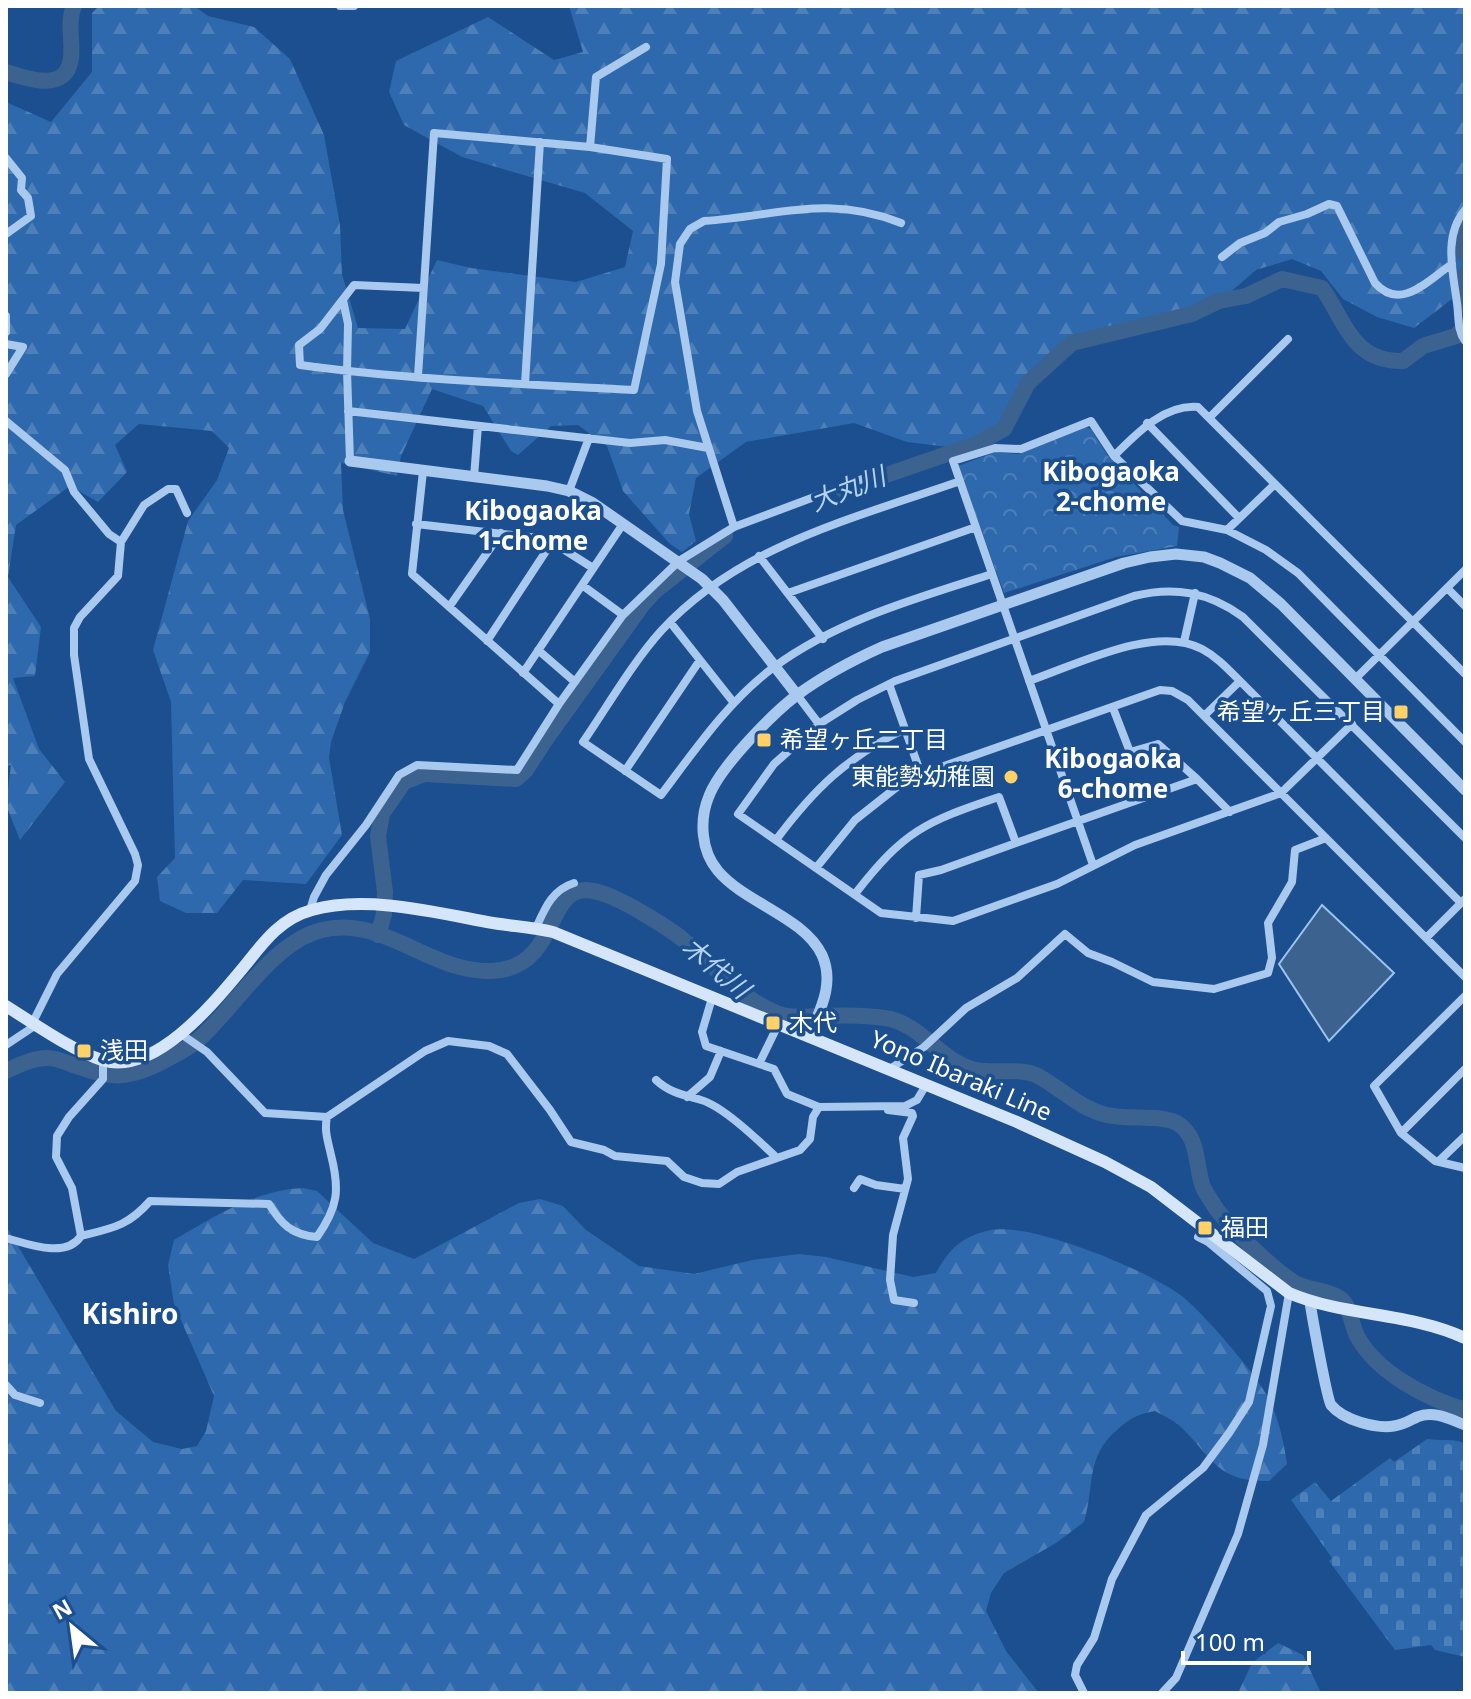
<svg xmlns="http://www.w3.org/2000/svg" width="1471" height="1699" font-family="'Noto Sans','Noto Sans JP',sans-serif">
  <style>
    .forest { fill: url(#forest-firs) }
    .cemetery { fill: url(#cemetery-stones) }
    .park { fill: url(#park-crowns) }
    .water { fill: #3c6290; stroke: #9cc4f0; stroke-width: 2 }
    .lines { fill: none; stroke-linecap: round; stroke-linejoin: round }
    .river { stroke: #3c6290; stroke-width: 16 }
    .minor { stroke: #a9c9ee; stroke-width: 8 }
    .tertiary { stroke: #a9c9ee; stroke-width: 11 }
    .secondary { stroke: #d6e6fa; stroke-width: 12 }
    .poi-dot { fill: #ffd166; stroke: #1b4f8f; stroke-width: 3 }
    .labels { text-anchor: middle; stroke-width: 7; stroke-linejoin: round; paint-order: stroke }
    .poi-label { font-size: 24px; fill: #fff; stroke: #1b4f8f; text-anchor: start }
    .street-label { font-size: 24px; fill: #fff; stroke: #1b4f8f }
    .neighbourhood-label { font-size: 26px; font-weight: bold; fill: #fff; stroke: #1b4f8f }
    .water-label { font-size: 26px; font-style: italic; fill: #b5d3f5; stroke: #1b4f8f }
    .quarter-label { font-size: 28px; font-weight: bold; fill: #fff; stroke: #1b4f8f }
  </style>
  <defs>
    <pattern id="forest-firs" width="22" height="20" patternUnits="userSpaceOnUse" patternTransform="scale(2)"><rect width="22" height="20" fill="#2e69ad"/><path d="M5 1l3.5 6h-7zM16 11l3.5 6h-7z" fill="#4d80b9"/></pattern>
    <pattern id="cemetery-stones" width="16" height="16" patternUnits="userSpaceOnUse" patternTransform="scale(2)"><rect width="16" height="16" fill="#2e69ad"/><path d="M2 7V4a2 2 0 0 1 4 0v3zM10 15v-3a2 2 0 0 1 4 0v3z" fill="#4d80b9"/></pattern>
    <pattern id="park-crowns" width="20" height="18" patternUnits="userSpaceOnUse" patternTransform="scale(2)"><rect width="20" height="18" fill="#2e69ad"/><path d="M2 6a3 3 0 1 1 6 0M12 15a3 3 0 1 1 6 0" fill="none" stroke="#4d80b9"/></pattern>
  </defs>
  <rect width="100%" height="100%" fill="#1b4f8f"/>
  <path class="forest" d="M99,6h95l14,10 46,11 36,32 34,76 16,90 2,49 16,54 47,1 32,-69 34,8 105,14 49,-15 8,-36 -48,-38 -123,-36 -58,-32 -15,-33 7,-31 92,-44 66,43 29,-8 -14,-46h896v259l-9,31 -42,32 -37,-11 -34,-18 -22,-28 -29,-12 -36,11 -29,25 -89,28 -53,21 -34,21 -69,86 -75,-9 -53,-19 -108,19 -50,36 -7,36 7,27 -14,11 -13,-9 -46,-52 -16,-45 -29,-21 -27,1 -33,29 -7,-4 -28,-45 -51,-17 -31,67 -4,20 -56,-13 2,47 27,109v33l-25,50 -14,40 -2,16 13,77 -36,49 -63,-4 -26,33h-31l-26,-12 -3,-24 18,-19 -4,-156 -18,-52 35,-129 29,-41 12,-32 -17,-17 -73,-7 -24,21 12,27 -29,30 -28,-16 -54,39 -8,52 33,50 -6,49 -22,2 26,71 26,33 -45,58 -14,-35 5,-40 -5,1v-664l45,20 41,-50v-59z
    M303,1188l14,3 56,52 41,16 105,-56 21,-4 23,7 23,24 53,36 55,8 58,-14 47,-6 27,3 87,20 23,-4c13,-24 26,-37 55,-43 41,-8 159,41 192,67 21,17 70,74 83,97 12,20 18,48 21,70l-18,17c-51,1 -55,-21 -87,-53 -7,-7 -18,-12 -27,-17 -17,3 -25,7 -38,19 -32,27 -22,56 -33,92l-28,21 -52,30 -13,20 -5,18 20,40 33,42h-1033v-467l110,185 37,31 29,7 15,-3 9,-15 8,-35 -40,-92 -6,-39 6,-25c39,-23 82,-50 129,-52z
    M1278,1643l25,12 18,38h-83l14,-30z"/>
  <path class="cemetery" d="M1427,1439c12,2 29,-1 38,5v213l-30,-7 -4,-5 -36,5 -66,-89 3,-3 -41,-58 24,-18 16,19 59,-43 4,4z"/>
  <path class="park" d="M1086,427l5,2 17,27 65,69 6,2 -2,19 -61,11 -112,36 -46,-127 37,-14 22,2 9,-3z"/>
  <path class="water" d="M1322,905l72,68 -65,68 -50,-77z"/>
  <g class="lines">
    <path class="river" d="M6,72c21,7 61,21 65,-14 2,-17 -4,-36 3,-52
      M1465,218l-7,12 -2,12 9,12
      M1465,274l-4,14 4,17
      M843,490l133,-46 28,-15 24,-46 44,-40 120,-29 27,-13 27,-5 36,-17 40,9c24,34 30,74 81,73l20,-15 33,-10 9,-10
      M378,935l6,-21 1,-22 -7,-56 4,-22 22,-32 20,-8 92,5 10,-9 20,-31 97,-135 12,-13 70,-55
      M6,1071c13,-6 27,-13 42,-13 8,0 17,4 25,7 36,12 49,16 85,-1 13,-7 28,-14 39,-23 37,-32 75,-99 125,-111 64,-16 115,50 179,40 56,-9 46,-80 85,-80 17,1 35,11 50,19 15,9 31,18 45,29 32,25 59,62 98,76 13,5 29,2 44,2 20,-1 42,-1 62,2 36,5 55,44 91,52 20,4 44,-3 62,6 24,13 42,33 69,39 19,5 55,-1 70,8 23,14 18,43 26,64 3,7 10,16 14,23 17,21 55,59 78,73 14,8 39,7 49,19 7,9 8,24 13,34 20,37 69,62 108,74"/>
    <path class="minor" d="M340,6h14
      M590,147l6,-70 50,-30
      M6,158l16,20 -1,12 7,8 3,18 -25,18
      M1465,210c-22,26 -12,62 -8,93 2,14 0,27 8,38
      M1222,257l18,-14 25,-10 14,-11 28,-8 22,-10 8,2 38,77c26,29 53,-3 77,-19
      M343,300l5,24 -1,47 3,90
      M6,316v16
      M6,344l17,3 -17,27
      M418,376l16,-243 156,14 77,12 -6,105 -27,126c-111,-6 -224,-10 -334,-25l-1,-20 21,-16 34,-44 69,3
      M525,384l15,-242
      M348,411l282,32 35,-3 43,8
      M1209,418l79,-79
      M6,421l59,49 9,22 35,42 12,8
      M1147,423l92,95
      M1114,456l68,65 45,9 39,20 32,23 167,169
      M423,471l-11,103 147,130
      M474,477l4,-51
      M960,481c-107,38 -220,64 -299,150 -28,31 -54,76 -78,111l78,53c34,-45 67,-94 113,-128 64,-47 143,-69 218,-93
      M569,491l20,-53
      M416,524l123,14 13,4 41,26
      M734,527l-37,-116 -22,-129 5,-38 10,-15 14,-8c75,-5 123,-27 197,2
      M1227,530l48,-46
      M759,556l64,83
      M582,585l41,30
      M1447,588l18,18
      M788,593l188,-66
      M449,607l52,-74
      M670,622l64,81
      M487,641l65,-99
      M1184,642l11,-49
      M538,650l37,32
      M523,673l100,-149
      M1355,679l110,-109
      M1029,681c47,-16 126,-57 173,-32 15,8 26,20 38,32l221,222
      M889,684l32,90
      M797,695l22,29
      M1113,708l17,44 28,-8 39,35
      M1205,715l35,-34
      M625,771l75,-111
      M1465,838l-222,-221c-34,-25 -69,-31 -109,-21l-239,85 -38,19 -38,24 -45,40 -36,50 143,99 72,8 104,-37 78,-39 146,-52 184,184
      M776,840c38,-51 71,-83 129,-111
      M1016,843l181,-64 33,33
      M1093,865l-140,-404 42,-13 26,1 70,-28 23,35c22,-22 50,-52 84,-49l267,267
      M816,868l39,-48 52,-41 253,-89 12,1 16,9 93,93 71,-69
      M855,894c49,-63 69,-72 144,-97l17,46 -75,27 -22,5 -3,43
      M310,910l4,-13 12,-22 40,-50 33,-50 18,-10 100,5 42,-66 64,-89 56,-54 55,-34 131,-49
      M536,928c9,-20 16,-38 38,-45
      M1426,938l39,-39
      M1465,996l-91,90 27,47 34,28 30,7
      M712,998l-10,34 4,14 68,23 13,25 32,13
      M33,1022l24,-48 78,-93 3,-16 -3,-11 -46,-95 -15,-104v-27l6,-11 38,-41 3,-34 23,-37 24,-16h8l11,24
      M181,1034l26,18 58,61 62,4 98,-66 23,-10 41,5 18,8 43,56 21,32 33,8 11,6 52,5 17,16 18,6 17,1 18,-12 63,-22 10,-11 3,-22 6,-10 86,-1 12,-6 9,-15
      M6,1045l30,-20
      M103,1061v18l-34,38 -12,19 -1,21 16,31 9,48c32,-8 47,-10 69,-35l119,3c12,20 23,31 48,33 21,-30 23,-47 14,-82 -3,-14 -7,-24 -4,-38
      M759,1064l19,-39
      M888,1070l36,-23 42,-39 51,-30 48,-44 23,19 24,9 41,20 61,7 54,-16 4,-15 -4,-35 24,-41 3,-32 31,-12
      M656,1080c14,13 28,15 45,20 22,6 59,42 76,58
      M687,1097l23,-20 11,-26
      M888,1110l24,3 1,3 -10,22 5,41 -15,56 -3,45 4,20 20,3
      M1401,1133l64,-64
      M1439,1161l26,-25
      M854,1188l6,-9 16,6 29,4
      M6,1238c22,6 60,21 75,-2
      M6,1385l9,10 25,8
      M1084,1693l-9,-18 2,-10 17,-27 18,-59 34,-64 57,-47 26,-35 20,-31 22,-96 -4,-15 -59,-49 -10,-5
      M1162,1693l14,-15 62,-144 25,-89 26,-152"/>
    <path class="tertiary" d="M350,461l197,25 22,5 24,12 109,76 21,21 74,95
      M809,1037c11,-27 26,-53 13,-82 -18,-38 -77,-52 -104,-84 -17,-20 -19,-51 -9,-75 11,-29 63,-82 88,-101 26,-19 56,-35 85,-48l242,-84 26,-6 26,-3 28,3 16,6 30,15 31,26 184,186
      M1310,1302c2,14 17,97 21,103 12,15 45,24 63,21 9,-1 15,-5 23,-9 16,-7 33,2 48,8"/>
    <path class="secondary" d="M6,1006c27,17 67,45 96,54 54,17 115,-61 145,-97 18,-23 35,-45 65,-53 53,-15 122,2 175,12 22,4 44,5 66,10l464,190 88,40 46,25 138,106c56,24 120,19 176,45"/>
  </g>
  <g class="poi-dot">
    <rect x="1393" y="704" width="16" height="16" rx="4"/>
    <rect x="756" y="732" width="16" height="16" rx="4"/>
    <circle cx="1011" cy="777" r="8"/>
    <rect x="765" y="1015" width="16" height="16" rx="4"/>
    <rect x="76" y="1043" width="16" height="16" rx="4"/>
    <rect x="1197" y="1220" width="16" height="16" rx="4"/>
  </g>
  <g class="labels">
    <g class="poi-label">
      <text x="1385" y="720" text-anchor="end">希望ヶ丘三丁目</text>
      <text x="780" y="748">希望ヶ丘二丁目</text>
      <text x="995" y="785" text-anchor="end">東能勢幼稚園</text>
      <text x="789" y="1031">木代</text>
      <text x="100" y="1059">浅田</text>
      <text x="1221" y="1236">福田</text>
    </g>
    <g class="street-label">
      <text transform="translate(961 1076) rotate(23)" y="8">Yono Ibaraki Line</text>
    </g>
    <g class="neighbourhood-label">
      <text x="1111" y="481">Kibogaoka<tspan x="1111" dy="30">2-chome</tspan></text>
      <text x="533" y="520">Kibogaoka<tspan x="533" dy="30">1-chome</tspan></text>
      <text x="1113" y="768">Kibogaoka<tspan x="1113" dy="30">6-chome</tspan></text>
    </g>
    <g class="water-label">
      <text transform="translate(848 489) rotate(-21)" y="9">大丸川</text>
      <text transform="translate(716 968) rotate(40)" y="9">木代川</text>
    </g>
    <g class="quarter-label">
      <text x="130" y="1324">Kishiro</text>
    </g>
  </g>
  <rect width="1471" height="1699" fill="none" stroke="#ffffff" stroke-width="16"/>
  <g transform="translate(72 1627) rotate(331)" stroke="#1b4f8f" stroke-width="6" paint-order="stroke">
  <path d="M0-6L14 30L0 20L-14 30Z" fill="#ffffff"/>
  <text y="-12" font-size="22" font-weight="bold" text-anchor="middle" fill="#ffffff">N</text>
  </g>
  <path d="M1183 1651v12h126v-12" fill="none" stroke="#ffffff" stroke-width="4"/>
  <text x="1195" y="1651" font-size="24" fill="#ffffff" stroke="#1b4f8f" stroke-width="6" paint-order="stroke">100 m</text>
</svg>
